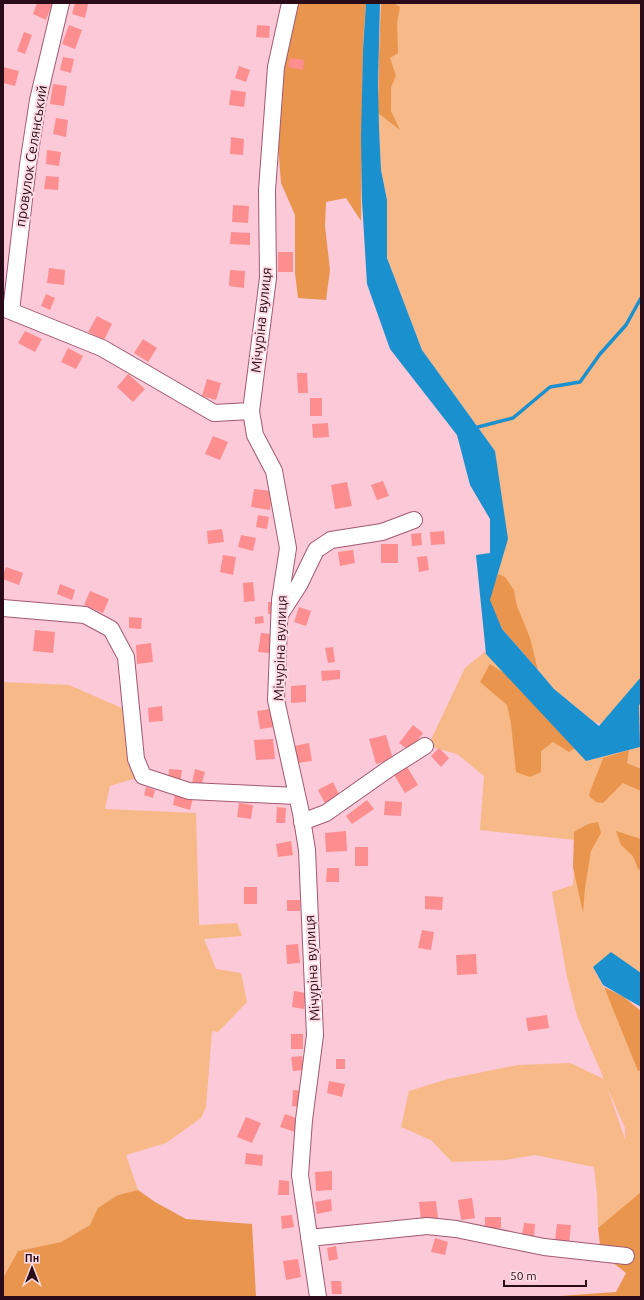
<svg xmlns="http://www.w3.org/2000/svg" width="644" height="1300" font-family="Ubuntu,sans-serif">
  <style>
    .green { fill: #f7b987; fill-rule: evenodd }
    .forest { fill: #e9954d }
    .water { fill: #1b90cf }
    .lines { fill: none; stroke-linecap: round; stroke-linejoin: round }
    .stream { stroke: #1b90cf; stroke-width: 3.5 }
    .building { fill: #fc8e90 }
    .minor-casing { stroke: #a25972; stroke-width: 18 }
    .minor { stroke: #fff; stroke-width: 16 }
    .labels { text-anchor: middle; stroke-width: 4; stroke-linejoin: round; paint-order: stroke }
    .street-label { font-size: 14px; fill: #290c17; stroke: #fedbe5 }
  </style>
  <rect width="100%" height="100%" fill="#fbc9d7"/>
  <path class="green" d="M381,3h260v676l-40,45 -8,-3 -39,-32 -16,-19 -8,-30 -13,-34 -3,-16 -18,-15 -1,-124 -73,-101 -35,-92v-58l-6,-30 -3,-57z
    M486,651l100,110 54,-14 -1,-42 2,-2v270l-30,-20 -18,14 17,33 28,70h3v171l-43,-13 -1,-33 -3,-28 -59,-12 -30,5 -53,2 -21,-22 -30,-13 8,-36 39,-12 70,-14 52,-2 34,16 -27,-63 -10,-39 -15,-85 21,-7 2,-45 -95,-10 4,-54 -27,-22 -29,-8 37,-78zM607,1087l18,41v11z
    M3,682l66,3 62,27 12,64 -33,10 -5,23 91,4 3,112 38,-2 5,13 -38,3 12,30 25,4 6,29 -29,30 -6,-1 -6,76 -5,11 -35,25 -40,12 12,35 -20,5 -28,30 -29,17 -43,9 -15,27z"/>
  <path class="forest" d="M290,3h76l-3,41 -2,177 -15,-23 -20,4 -1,24 5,44 -4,30 -28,-2 -3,-25v-58l-14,-32 -7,-90z
    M381,3h13l6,4 -3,16 1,30 -8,5 6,18 -5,11v24l9,19 -22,-17 1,-56z
    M498,574l7,3 9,13 3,16 13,32 8,32 -36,-41 -14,-30z
    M490,664l20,13 67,70 -8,5 -16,-10 -12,9v21l-11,5 -14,-5 -5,-49 -4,-18 -27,-23z
    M629,750l-2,13 14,6v22l-18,-8 -20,20 -7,-1 -7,-6c3,-13 10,-25 14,-38z
    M598,822l3,11 -10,18 -6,37 -2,25 -10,-46 1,-35 14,-8z
    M616,831l25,8v32l-3,-2 -5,-13 -12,-11z
    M604,987l20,10 17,14v59l-3,1z
    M138,1190l17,12 31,17 66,5 4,73h-253v-19l15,-27 43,-9 29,-17 8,-17 20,-13z
    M641,1192v105h-81l-1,-1 57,-4 10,-19 -25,-20 -3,-25z"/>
  <path class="water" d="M366,3h14l-2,82 1,43 2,42 6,30v58l35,92 73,101 13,88 -18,61 12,29 36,41 16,19 45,37 42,-49v26l-2,2 1,42 -54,14 -100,-107 -10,-99 14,-2v-34l-20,-34 -13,-50 -67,-86 -23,-65 -5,-83 -1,-64 2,-88z
    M611,952l30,21v34l-38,-22 -10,-18z"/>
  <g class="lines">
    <path class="stream" d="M478,427l35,-9 37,-31 30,-5 20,-28 26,-29 15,-27"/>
  </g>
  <path class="building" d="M37,3l15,1 -6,16 -13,-6z
    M75,3l13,1 -3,14 -13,-4z
    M69,25l13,5 -7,19 -13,-5z
    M257,25l13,1 -1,12 -13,-1z
    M24,32l8,3 -7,19 -8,-3z
    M63,57l11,2 -3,14 -11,-3z
    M290,58l14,2 -1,10 -15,-3z
    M239,66l11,4 -4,12 -11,-4z
    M3,67l16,4 -4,15 -12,-3z
    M53,84l14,2 -3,20 -14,-2z
    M231,90l15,2 -2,15 -15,-2z
    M56,118l12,2 -2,17 -13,-3z
    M231,137l13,2 -1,16 -13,-1z
    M47,150l14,2 -2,14 -13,-2z
    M46,176l13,1 -1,13 -14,-1z
    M233,205l16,1 -1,17 -16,-1z
    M231,232l19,1v12l-20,-1z
    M278,252h15v20h-15z
    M49,268l16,2 -1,15 -17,-2z
    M230,270l15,1 -1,17 -15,-2z
    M46,294l9,4 -5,12 -9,-4z
    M97,316l15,8 -8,16 -16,-8z
    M25,331l17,8 -7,13 -17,-9z
    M143,339l14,9 -9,14 -14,-9z
    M68,348l15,8 -7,13 -15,-7z
    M297,373h10l1,20h-10z
    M128,374l17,15 -12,13 -16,-15z
    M207,379l14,4 -5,17 -14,-4z
    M310,398h12v18h-12z
    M328,423l1,14 -16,1 -1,-14z
    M213,436l15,6 -8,18 -15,-6z
    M383,481l6,15 -12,4 -6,-15z
    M347,482l5,24 -17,3 -4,-24z
    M254,489l18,2 -2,19 -19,-3z
    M258,515l11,2 -2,12 -11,-2z
    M222,529l2,13 -16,2 -1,-13z
    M444,531l1,13 -14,1 -1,-13z
    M421,533l1,12 -10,1 -1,-12z
    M241,535l15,3 -3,13 -15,-4z
    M381,544h17v19h-17z
    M353,550l2,13 -15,3 -2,-14z
    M223,555l13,2 -3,18 -13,-3z
    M427,556l2,14 -10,2 -2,-15z
    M6,567l17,6 -4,12 -16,-6v-4z
    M253,582l2,19 -11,1 -1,-19z
    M60,584l15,6 -3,10 -15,-6z
    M90,591l19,8 -6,14 -19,-8z
    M268,602h8v12h-8z
    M299,607l12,4 -5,15 -12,-4z
    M263,616l1,7 -9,1v-7z
    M129,617l13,1 -1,11 -12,-1z
    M35,630l20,2 -2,21 -20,-2z
    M261,633l10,1 -2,19 -11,-1z
    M151,643l2,19 -16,2 -1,-19z
    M333,647l2,15 -7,1 -3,-15z
    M340,670v9l-18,2 -1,-10z
    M306,685v17l-15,1v-17z
    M162,706l1,15 -14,1 -1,-14z
    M272,709l2,18 -14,2 -3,-18z
    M413,725l10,8 -13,18 -11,-8z
    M386,735l7,24 -17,5 -7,-25z
    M273,739l2,20 -19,1 -2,-20z
    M309,743l3,18 -15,2 -3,-17z
    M439,748l10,10 -8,9 -10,-11z
    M406,765l12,20 -13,8 -12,-20z
    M169,769l13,1 -2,14 -12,-1z
    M195,769l10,3 -4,14 -9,-3z
    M333,782l8,17 -14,8 -9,-17z
    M146,787l9,3 -2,8 -9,-3z
    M175,794l18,4 -3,12 -17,-5z
    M367,800l7,9 -22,15 -6,-8z
    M385,801l17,1 -1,14 -17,-1z
    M239,803l14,2 -2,14 -14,-2z
    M277,807l9,1 -1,15h-9z
    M346,831l1,20 -21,1 -1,-19z
    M291,841l2,14 -15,2 -2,-13z
    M355,847h13v19h-13z
    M327,868h12v14h-13z
    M244,887h13v17h-13z
    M425,896l18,1 -1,13 -17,-1z
    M287,900h13v11h-13z
    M422,930l12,2 -3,18 -13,-2z
    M298,944l2,19 -13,1 -1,-19z
    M476,954l1,20 -20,1 -1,-20z
    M294,991l12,2 -2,16 -12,-2z
    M547,1015l2,13 -21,3 -2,-13z
    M291,1034h12v15h-12z
    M302,1056l2,14 -11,1 -2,-14z
    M336,1059h9v10h-9z
    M329,1081l16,3 -3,13 -15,-4z
    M293,1090l11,1 -2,16 -10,-1z
    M285,1114l14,5 -4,13 -15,-5z
    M246,1117l15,6 -9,20 -15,-6z
    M246,1153l17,2 -1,11 -17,-2z
    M332,1171v19l-16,1 -1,-19z
    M279,1180l10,1v14h-11z
    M472,1198l3,20 -14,2 -3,-20z
    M331,1199l1,12 -15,3 -2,-12z
    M436,1201l2,18 -17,1 -2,-18z
    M292,1215l2,12 -12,2 -1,-13z
    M485,1217h16v11h-16z
    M524,1223l11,1 -1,13 -12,-2z
    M557,1224l14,1 -2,18 -14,-2z
    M435,1238l13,4 -3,13 -14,-3z
    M336,1246l2,13 -9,2 -2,-13z
    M298,1259l3,18 -15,3 -3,-19z
    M331,1281h10l1,13h-10z"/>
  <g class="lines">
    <g class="minor-casing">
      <path id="minor" d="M290,3l-14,64 -9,123 1,88 -17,133 4,24 19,36 14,77 -8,52 -4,100 25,113 6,37 8,185 -11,85 -4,55 18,122
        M3,308l99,40 112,65 37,-2
        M11,311l17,-146 10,-65 23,-97
        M3,608l82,7 26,14 15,28 10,102 7,17 46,15 107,5
        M281,613l18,-28 17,-35 15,-10 51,-8 32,-12
        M302,822l24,-9 64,-45 35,-22
        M309,1238l118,-12 29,3 88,18 82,9"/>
    </g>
    <use href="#minor" class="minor"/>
  </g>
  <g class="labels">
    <g class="street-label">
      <text transform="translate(31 156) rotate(-81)" y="5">провулок Селянський</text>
      <text transform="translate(261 320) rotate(-84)" y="5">Мічуріна вулиця</text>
      <text transform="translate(280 648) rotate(-88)" y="5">Мічуріна вулиця</text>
      <text transform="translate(312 968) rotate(-93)" y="5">Мічуріна вулиця</text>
    </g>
  </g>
  <rect width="644" height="1300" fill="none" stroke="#290c17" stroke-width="8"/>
  <g transform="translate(32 1268)" stroke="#fedbe5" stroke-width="3" paint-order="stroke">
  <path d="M0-3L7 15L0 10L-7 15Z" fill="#290c17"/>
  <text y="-6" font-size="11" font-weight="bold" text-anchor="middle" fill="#290c17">Пн</text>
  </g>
  <path d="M504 1280v6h82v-6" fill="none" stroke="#290c17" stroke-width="2"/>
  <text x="510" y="1280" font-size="12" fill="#290c17" stroke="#fedbe5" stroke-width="3" paint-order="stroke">50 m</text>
</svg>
